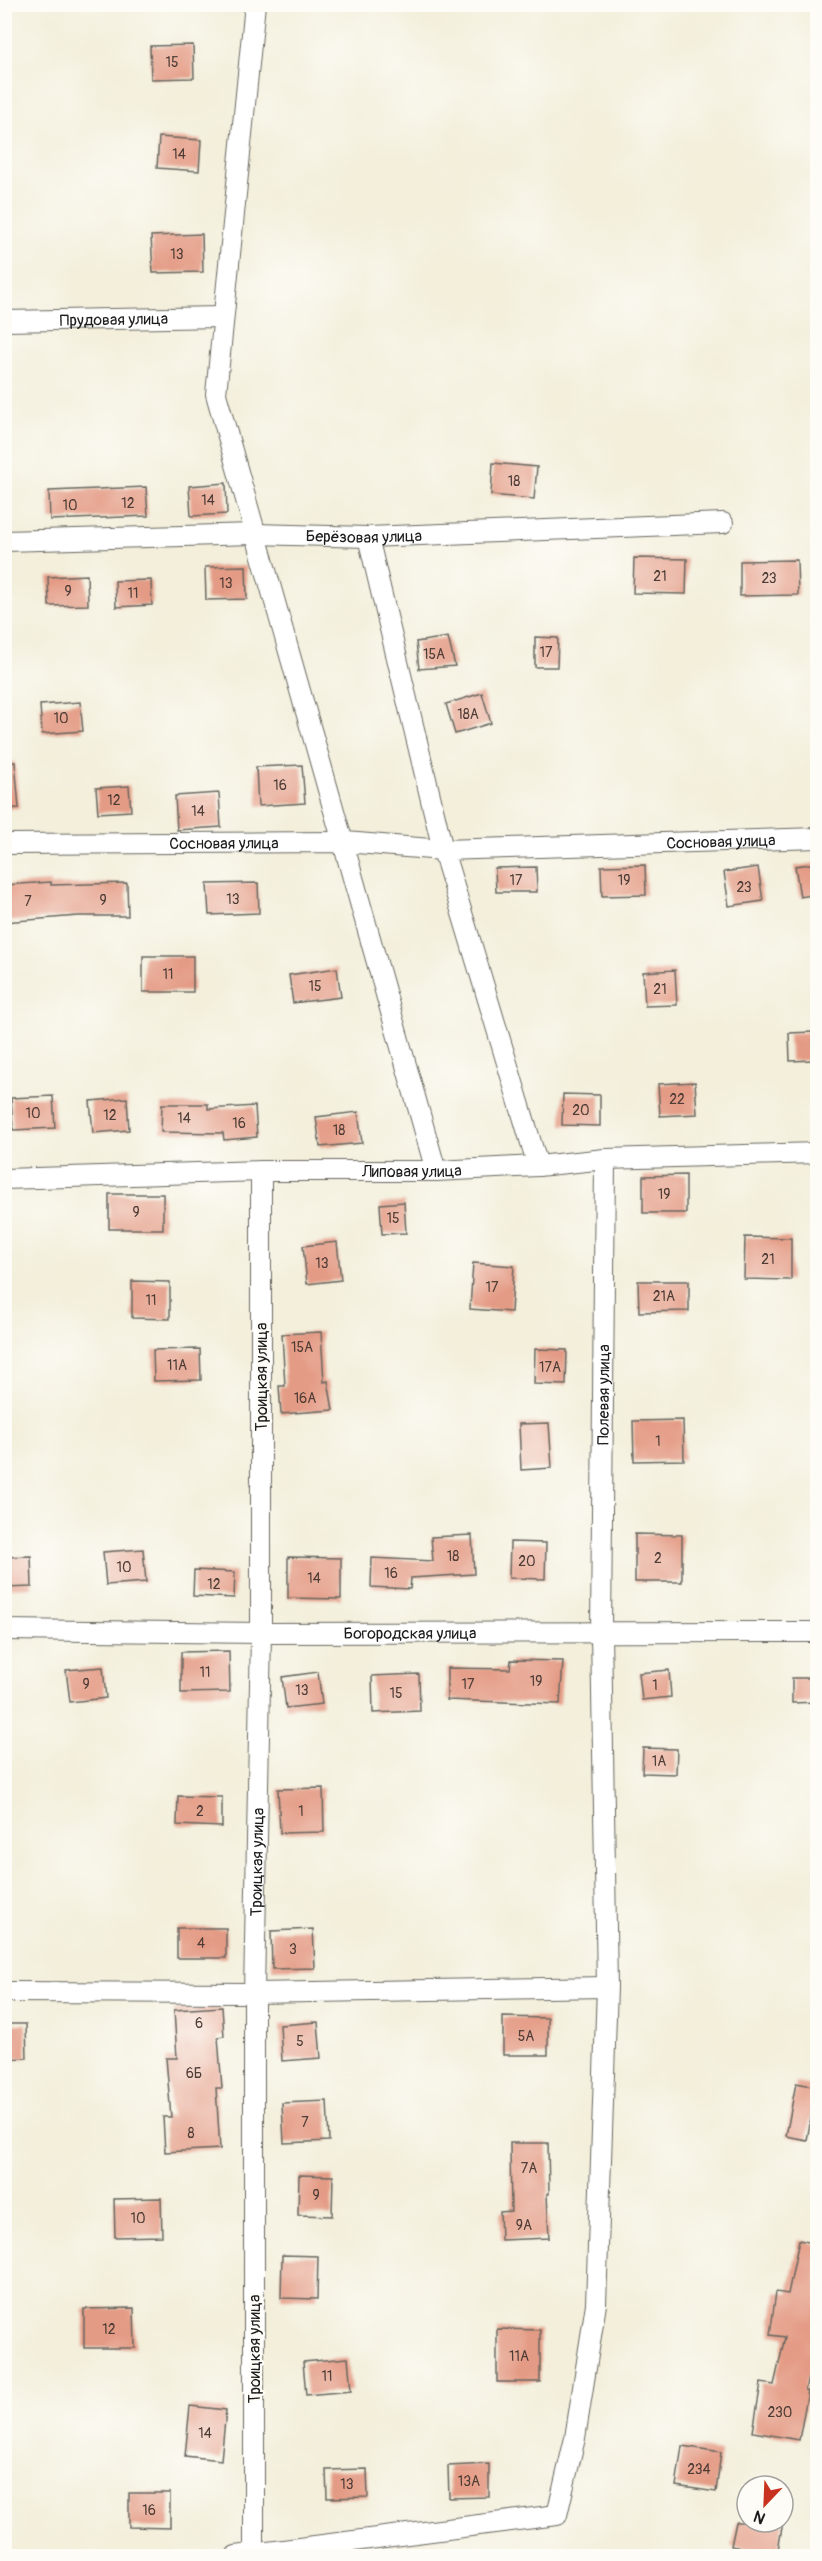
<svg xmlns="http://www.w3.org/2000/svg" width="822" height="2561" font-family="Pangolin,sans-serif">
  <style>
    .building { fill: #e49b85 }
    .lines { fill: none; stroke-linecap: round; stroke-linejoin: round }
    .minor-casing { stroke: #67665f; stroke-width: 22 }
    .minor { stroke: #fff; stroke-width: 20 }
    .labels { text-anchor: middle; stroke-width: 4.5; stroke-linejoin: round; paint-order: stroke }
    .number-label { font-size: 14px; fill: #4e3c36 }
    .street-label { font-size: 16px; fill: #1c1c1c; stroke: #fdfcf7 }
  </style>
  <rect width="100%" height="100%" fill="#fdfcf7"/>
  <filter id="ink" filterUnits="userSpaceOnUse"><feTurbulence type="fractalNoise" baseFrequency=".0167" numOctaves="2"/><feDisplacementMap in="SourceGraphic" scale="12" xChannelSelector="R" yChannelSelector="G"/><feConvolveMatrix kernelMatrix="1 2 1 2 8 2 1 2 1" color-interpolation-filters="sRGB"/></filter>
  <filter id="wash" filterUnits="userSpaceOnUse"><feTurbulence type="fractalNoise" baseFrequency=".008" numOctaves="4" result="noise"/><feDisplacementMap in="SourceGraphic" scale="24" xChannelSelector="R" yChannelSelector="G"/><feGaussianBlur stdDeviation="1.35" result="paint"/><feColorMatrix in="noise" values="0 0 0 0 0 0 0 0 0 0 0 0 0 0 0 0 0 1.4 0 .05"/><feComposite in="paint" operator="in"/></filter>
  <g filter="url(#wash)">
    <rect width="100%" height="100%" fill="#f3efdb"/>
    <g id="blocks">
      <path class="building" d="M193,45l1,33 -43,1 -1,-33z
        M159,137l42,3 -2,31 -42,-3z
        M202,234l1,38 -50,1 -2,-37z
        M493,463l44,4 -3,32 -43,-4z
        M226,483l1,31 -36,2 -2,-30z
        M146,487l2,29 -98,4 -1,-29z
        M634,558l53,1 -1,35 -53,-1z
        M797,560l1,35 -58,1v-35z
        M246,566l1,33 -41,1 -1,-33z
        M87,575l1,30 -39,1 -1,-29z
        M151,580l1,25 -36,2 -1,-26z
        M448,637l7,29 -36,3 -3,-27z
        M535,637l23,1 -1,29h-22z
        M482,693l9,30 -36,11 -9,-30z
        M80,702l3,29 -41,3 -2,-29z
        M4,762h11l4,46 -15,1z
        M302,765l3,38 -47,3 -2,-39z
        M129,786l2,25 -33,2 -2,-25z
        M219,793l2,34 -44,3 -2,-34z
        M818,863v31l-18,3 -5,-31z
        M645,865l1,30 -44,1 -1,-30z
        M536,867l1,25h-41l-1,-24z
        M758,867l5,34 -34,5 -5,-34z
        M51,882v3l76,-2 1,33h-50l-74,6v-37z
        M258,883l1,30 -50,2 -2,-31z
        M143,956h50v36h-50z
        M337,968l4,29 -48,6 -4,-28z
        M675,970l2,35 -32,1 -2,-34z
        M813,1032l1,28 -24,1 -1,-28z
        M695,1082l2,32 -37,2 -2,-32z
        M563,1094l37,1v31l-38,-1z
        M53,1096l2,32 -42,2 -2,-32z
        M127,1098l2,32 -36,3 -3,-32z
        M162,1104h46v5l47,-3 2,31 -33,3 -1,-7 -62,-1z
        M358,1112l4,31 -42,4 -4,-30z
        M686,1175v38h-43v-37z
        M109,1194h54v35h-54z
        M404,1202l2,31 -24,1 -2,-30z
        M745,1237l46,1v42l-47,-1z
        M337,1242l4,38 -34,4 -4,-38z
        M473,1263l41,3 -3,46 -41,-3z
        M132,1281l38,1v37l-38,-1z
        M638,1281h51v30l-50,1z
        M321,1332l3,50 4,-1 5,29 -52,4 -2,-28h6l-3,-52z
        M200,1349l1,31 -47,1 -1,-31z
        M535,1349l32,1 -1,35 -32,-1z
        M683,1420l1,40 -50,1 -1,-40z
        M549,1423l3,45 -31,2 -2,-46z
        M635,1534l47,1v47h-47z
        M472,1535l2,39 -63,4 -1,11 -39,-2 1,-29 61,3 -2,-24z
        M510,1542l36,1 -1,36 -36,-1z
        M143,1549l3,33 -40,3 -3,-33z
        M31,1556l1,31 -28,1v-31z
        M288,1557l53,1v41l-53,-1z
        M194,1570l41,2 -1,26 -41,-2z
        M229,1651l1,41 -49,1v-41z
        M511,1660l52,1 -3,43 -113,-4v-32l63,1z
        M103,1667l3,31 -36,4 -4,-32z
        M669,1670l2,27 -29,3 -3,-27z
        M318,1672l4,32 -36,4 -4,-31z
        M419,1674l1,37 -47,2 -1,-37z
        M792,1678h26v24l-26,1z
        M643,1748l34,1 -1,25 -34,-1z
        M323,1788l1,44 -44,1 -2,-44z
        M178,1796l44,1v30l-45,-2z
        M177,1928h49v30h-49z
        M313,1929l2,39 -43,1 -1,-38z
        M222,2007l2,29 -6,1 4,51h-6l4,61 -55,3 -2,-35h8l-5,-59h11l-3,-48z
        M503,2017l45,1v37h-45z
        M318,2022l3,36 -39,3 -2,-36z
        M4,2024h22l1,34 -23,1z
        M796,2083l22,4v26l-6,-1 -5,28 -21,-4z
        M327,2101l2,40 -45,2 -2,-40z
        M510,2143h38l1,51h-2l2,44 -48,2 -1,-28 11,-1z
        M299,2175l34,1 -1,40 -34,-1z
        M161,2198l1,38 -47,1 -1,-38z
        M799,2240l19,4v94l-13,52 3,1 -9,49 -46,-8 8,-49 13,2 11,-48 -15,-2 6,-43 12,2z
        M282,2255l36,1 -1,43 -36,-1z
        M134,2308l1,40h-51v-39z
        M497,2329l43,1v52h-43z
        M348,2358l3,33 -45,4 -3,-33z
        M190,2406l36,4 -5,50 -36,-4z
        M682,2446l39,6 -5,40 -40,-6z
        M489,2464v33l-40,1 -1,-32z
        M367,2469l1,28 -41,1 -1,-28z
        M129,2493h41v35l-41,-1z
        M736,2522h47l-6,33 -46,-9z"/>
    </g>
  </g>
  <g filter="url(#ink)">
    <use href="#blocks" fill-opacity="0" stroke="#67665f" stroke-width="1.5"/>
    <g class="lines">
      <g class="minor-casing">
        <g id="minor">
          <path d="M255,4l-39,390 220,777"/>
          <path id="s1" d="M4,321l218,-4"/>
          <path id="s2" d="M4,541l250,-7 114,3 355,-14"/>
          <path id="s3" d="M4,844l341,-2 98,8 -75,-313"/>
          <path id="s4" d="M538,1166l-95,-316 375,-12"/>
          <path id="s5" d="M4,1179l257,-8h175l102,-5 67,-7 213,-6"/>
          <path id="s6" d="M4,1630l257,3 557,-1"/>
          <path d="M4,1992l250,1 353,-6"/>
          <path id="s7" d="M254,2554v-561l7,-360v-462"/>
          <path id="s8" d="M236,2556l321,-41 18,-77 21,-134 11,-317 -6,-355 4,-473"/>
        </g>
      </g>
      <use href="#minor" class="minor"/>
    </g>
  </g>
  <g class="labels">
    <g class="number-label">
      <text x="172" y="67">15</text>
      <text x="179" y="159">14</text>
      <text x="177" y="259">13</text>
      <text x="514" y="486">18</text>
      <text x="208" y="505">14</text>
      <text x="128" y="508">12</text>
      <text x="70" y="510">10</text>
      <text x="660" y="581">21</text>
      <text x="769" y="583">23</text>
      <text x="226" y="588">13</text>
      <text x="68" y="596">9</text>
      <text x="133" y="598">11</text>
      <text x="546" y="657">17</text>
      <text x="434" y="659">15А</text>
      <text x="468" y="719">18А</text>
      <text x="61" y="723">10</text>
      <text x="280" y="790">16</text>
      <text x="114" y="805">12</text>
      <text x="198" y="816">14</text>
      <text x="516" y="885">17</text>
      <text x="624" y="885">19</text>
      <text x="744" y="892">23</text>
      <text x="233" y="904">13</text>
      <text x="103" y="905">9</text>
      <text x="28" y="906">7</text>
      <text x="168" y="979">11</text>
      <text x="315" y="991">15</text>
      <text x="660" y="994">21</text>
      <text x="677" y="1104">22</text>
      <text x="581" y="1115">20</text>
      <text x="33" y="1118">10</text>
      <text x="110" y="1120">12</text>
      <text x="184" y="1123">14</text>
      <text x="239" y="1128">16</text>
      <text x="339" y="1135">18</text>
      <text x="664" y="1199">19</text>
      <text x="136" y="1217">9</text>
      <text x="393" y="1223">15</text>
      <text x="768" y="1264">21</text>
      <text x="322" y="1268">13</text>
      <text x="492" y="1292">17</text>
      <text x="664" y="1301">21А</text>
      <text x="151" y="1305">11</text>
      <text x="302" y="1352">15А</text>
      <text x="177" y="1370">11А</text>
      <text x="550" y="1372">17А</text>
      <text x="305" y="1403">16А</text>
      <text x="658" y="1446">1</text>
      <text x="453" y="1561">18</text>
      <text x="658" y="1563">2</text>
      <text x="527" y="1566">20</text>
      <text x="124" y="1572">10</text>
      <text x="391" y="1578">16</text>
      <text x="314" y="1583">14</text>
      <text x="214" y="1589">12</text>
      <text x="205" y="1677">11</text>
      <text x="536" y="1686">19</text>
      <text x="86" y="1689">9</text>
      <text x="468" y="1689">17</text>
      <text x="655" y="1690">1</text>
      <text x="302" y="1695">13</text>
      <text x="396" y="1698">15</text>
      <text x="659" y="1766">1А</text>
      <text x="200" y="1816">2</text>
      <text x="301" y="1816">1</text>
      <text x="201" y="1948">4</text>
      <text x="293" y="1954">3</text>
      <text x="199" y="2028">6</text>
      <text x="526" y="2041">5А</text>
      <text x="300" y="2046">5</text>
      <text x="194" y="2078">6Б</text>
      <text x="305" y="2127">7</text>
      <text x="191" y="2138">8</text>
      <text x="529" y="2173">7А</text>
      <text x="316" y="2200">9</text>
      <text x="138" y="2223">10</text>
      <text x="524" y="2230">9А</text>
      <text x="109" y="2334">12</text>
      <text x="519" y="2361">11А</text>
      <text x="327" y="2381">11</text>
      <text x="780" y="2417">230</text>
      <text x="205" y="2438">14</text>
      <text x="699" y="2474">234</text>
      <text x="469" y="2486">13А</text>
      <text x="347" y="2489">13</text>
      <text x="149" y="2515">16</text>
    </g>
    <g class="street-label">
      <text dy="6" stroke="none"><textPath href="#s1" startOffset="110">Прудовая улица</textPath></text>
      <text dy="6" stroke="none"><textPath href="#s2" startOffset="360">Берёзовая улица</textPath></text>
      <text dy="6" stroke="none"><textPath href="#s4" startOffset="608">Сосновая улица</textPath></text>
      <text dy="6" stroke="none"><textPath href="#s3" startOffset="220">Сосновая улица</textPath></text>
      <text dy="6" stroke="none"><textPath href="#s5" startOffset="408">Липовая улица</textPath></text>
      <text transform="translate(261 1377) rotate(-90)" y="6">Троицкая улица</text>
      <text dy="6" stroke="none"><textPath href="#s8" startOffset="1448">Полевая улица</textPath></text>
      <text dy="6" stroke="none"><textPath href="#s6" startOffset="406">Богородская улица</textPath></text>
      <text dy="6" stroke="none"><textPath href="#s7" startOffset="692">Троицкая улица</textPath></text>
      <text transform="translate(254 2349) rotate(-90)" y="6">Троицкая улица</text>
    </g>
  </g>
  <rect width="822" height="2561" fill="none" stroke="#fdfcf7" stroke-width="24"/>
  <g transform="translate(765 2504) rotate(203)"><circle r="28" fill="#fdfcf7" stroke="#a3a29f" stroke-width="1.5"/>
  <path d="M0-4.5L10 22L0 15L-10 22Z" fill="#c8321e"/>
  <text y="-9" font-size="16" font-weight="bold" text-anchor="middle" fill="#1c1c1c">N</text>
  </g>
</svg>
